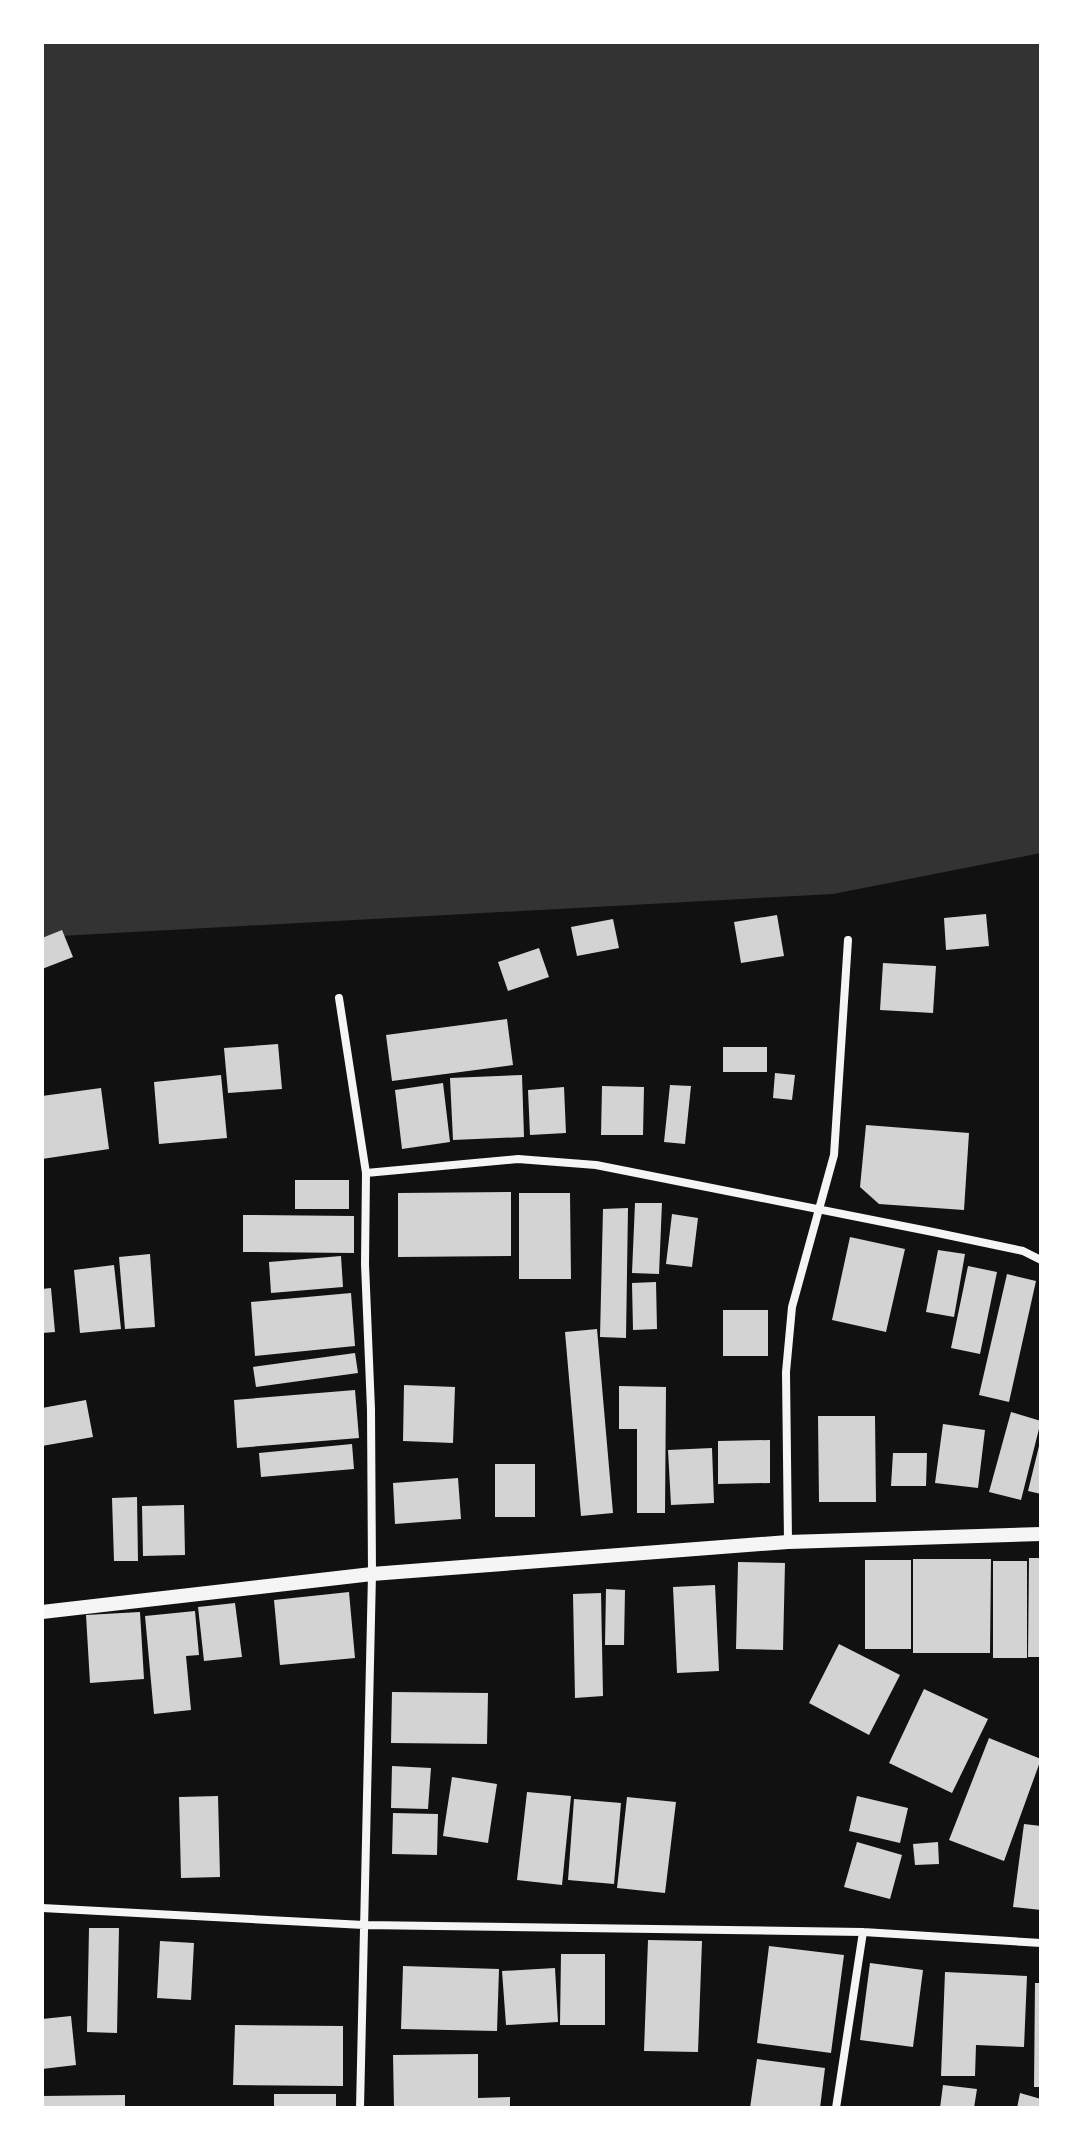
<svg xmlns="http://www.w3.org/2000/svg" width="1083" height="2150" font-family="'IBM Plex Sans',sans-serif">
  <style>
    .water { fill: #333 }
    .building { fill: #d3d3d3 }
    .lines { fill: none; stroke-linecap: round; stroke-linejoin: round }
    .minor { stroke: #f5f5f5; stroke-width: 8 }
    .tertiary { stroke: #f5f5f5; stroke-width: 14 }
  </style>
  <rect width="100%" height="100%" fill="#111"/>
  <path class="water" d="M42,42h999v811l-208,41 -791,43z"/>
  <path class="building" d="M986,914l3,32 -43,4 -2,-32z
    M777,915l7,41 -43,7 -7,-41z
    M613,919l6,29 -42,8 -6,-29z
    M62,930l11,27 -31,12v-31z
    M539,948l10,29 -41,14 -10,-29z
    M883,963l53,3 -3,47 -53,-3z
    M507,1019l6,46 -121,16 -6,-46z
    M278,1044l4,45 -54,4 -4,-45z
    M723,1047h44v25h-44z
    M775,1073l20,2 -3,25 -19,-2z
    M221,1075l6,63 -68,6 -5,-62z
    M522,1075l2,62 -71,3 -3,-62z
    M443,1083l7,59 -48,7 -7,-59z
    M670,1085l21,1 -6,58 -21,-2z
    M602,1086l42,1 -1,48h-42z
    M564,1087l2,46 -36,2 -2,-45z
    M101,1088l8,61 -67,10v-63z
    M866,1125l103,8 -5,77 -85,-6 -19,-17z
    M295,1180h54v29h-54z
    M511,1192v64l-113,1v-64z
    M519,1193h51l1,86h-52z
    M635,1203h27l-3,71 -27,-1z
    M628,1208l-2,130 -26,-1 3,-128z
    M672,1214l26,4 -6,49 -26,-3z
    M243,1215l111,1v37l-111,-1z
    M850,1237l55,12 -19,83 -54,-12z
    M938,1250l27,4 -11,63 -28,-5z
    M150,1254l5,73 -30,2 -6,-72z
    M341,1256l2,31 -72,6 -2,-31z
    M114,1265l7,64 -41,4 -6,-63z
    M968,1266l29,6 -17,82 -29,-6z
    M1007,1274l29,7 -27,121 -30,-7z
    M656,1282l1,47 -24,1 -1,-47z
    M51,1288l4,44 -13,1v-44z
    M351,1293l4,53 -100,10 -4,-54z
    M723,1310h45v46h-45z
    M597,1329l16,184 -32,3 -16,-184z
    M355,1353l3,20 -102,14 -3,-20z
    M404,1385l51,2 -2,56 -50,-2z
    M619,1386l47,1 -1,126h-28v-84h-18z
    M355,1390l4,48 -122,10 -3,-48z
    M86,1400l7,37 -51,9v-38z
    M1011,1412l30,9 -20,79 -32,-8z
    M818,1416h57l1,86h-57z
    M943,1424l42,6 -7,58 -43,-5z
    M770,1440v43l-52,1v-43z
    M1040,1442l1,1v51l-13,-3z
    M352,1444l2,25 -93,8 -2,-24z
    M712,1448l2,55 -43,2 -3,-55z
    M893,1453h34l-1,33h-35z
    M495,1464h40v53h-40z
    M458,1478l3,41 -66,5 -2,-41z
    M137,1497l1,64h-24l-2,-63z
    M184,1505l1,50 -42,1 -1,-50z
    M1029,1558h12v99h-13z
    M913,1559h78l-1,94h-77z
    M865,1560h46v89h-46z
    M993,1561h34v97h-34z
    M738,1562l47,1 -2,87 -47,-1z
    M715,1585l4,86 -42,2 -4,-86z
    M606,1589l19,1 -1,55h-19z
    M349,1592l6,66 -75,7 -6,-65z
    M601,1593l2,103 -28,2 -2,-104z
    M235,1603l7,54 -38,4 -6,-54z
    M195,1611l4,44 -13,1 5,54 -37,4 -9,-98z
    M140,1612l4,67 -54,4 -4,-68z
    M839,1644l61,31 -31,60 -60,-32z
    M924,1689l64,30 -36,74 -63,-30z
    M392,1692l96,1 -1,51 -96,-1z
    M989,1738l52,21 -37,102 -55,-21z
    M392,1766l39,2 -3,41 -37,-1z
    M452,1777l45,7 -9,59 -45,-7z
    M527,1792l44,4 -9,89 -45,-5z
    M218,1796l2,81 -39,1 -2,-81z
    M857,1796l51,12 -8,35 -51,-12z
    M627,1797l49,5 -11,91 -48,-5z
    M574,1799l47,4 -7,81 -46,-4z
    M393,1813l45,1 -1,41 -45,-1z
    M1024,1824l17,2v84l-28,-3z
    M857,1842l45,13 -12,44 -46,-12z
    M938,1842l1,22 -24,1 -2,-21z
    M89,1928h30l-2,105 -30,-1z
    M648,1940l54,1 -4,111 -54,-1z
    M160,1941l34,2 -3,57 -34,-2z
    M769,1946l75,9 -13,98 -74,-10z
    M561,1954h44v71h-45z
    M870,1963l53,7 -10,77 -53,-7z
    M403,1966l96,3 -2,62 -96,-2z
    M555,1968l3,54 -52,3 -4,-54z
    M945,1972l82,4 -3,71 -48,-2 -1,31h-34z
    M1035,1983h6v104h-7z
    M71,2016l5,49 -34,4v-50z
    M235,2025l108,1v60l-110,-1z
    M478,2054v44l32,-1v11h-116l-1,-53z
    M757,2059l68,9 -5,40h-70z
    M943,2085l34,4 -3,19h-34z
    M1020,2093l21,6v9h-24z
    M274,2094h62v14h-62z
    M125,2095v13h-83v-12z"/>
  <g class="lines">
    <path class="minor" d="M339,998l27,175 -1,91 6,145 1,165 -12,534
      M366,1173l152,-14 78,6 337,67 90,19 18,9
      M788,1542l-2,-170 6,-65 42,-152 14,-215
      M42,1908l322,17 499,7 178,11
      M836,2108l27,-176"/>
    <path class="tertiary" d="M42,1612l330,-38 416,-32 253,-8"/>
  </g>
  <rect width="1083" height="2150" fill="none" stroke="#ffffff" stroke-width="88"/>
</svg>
